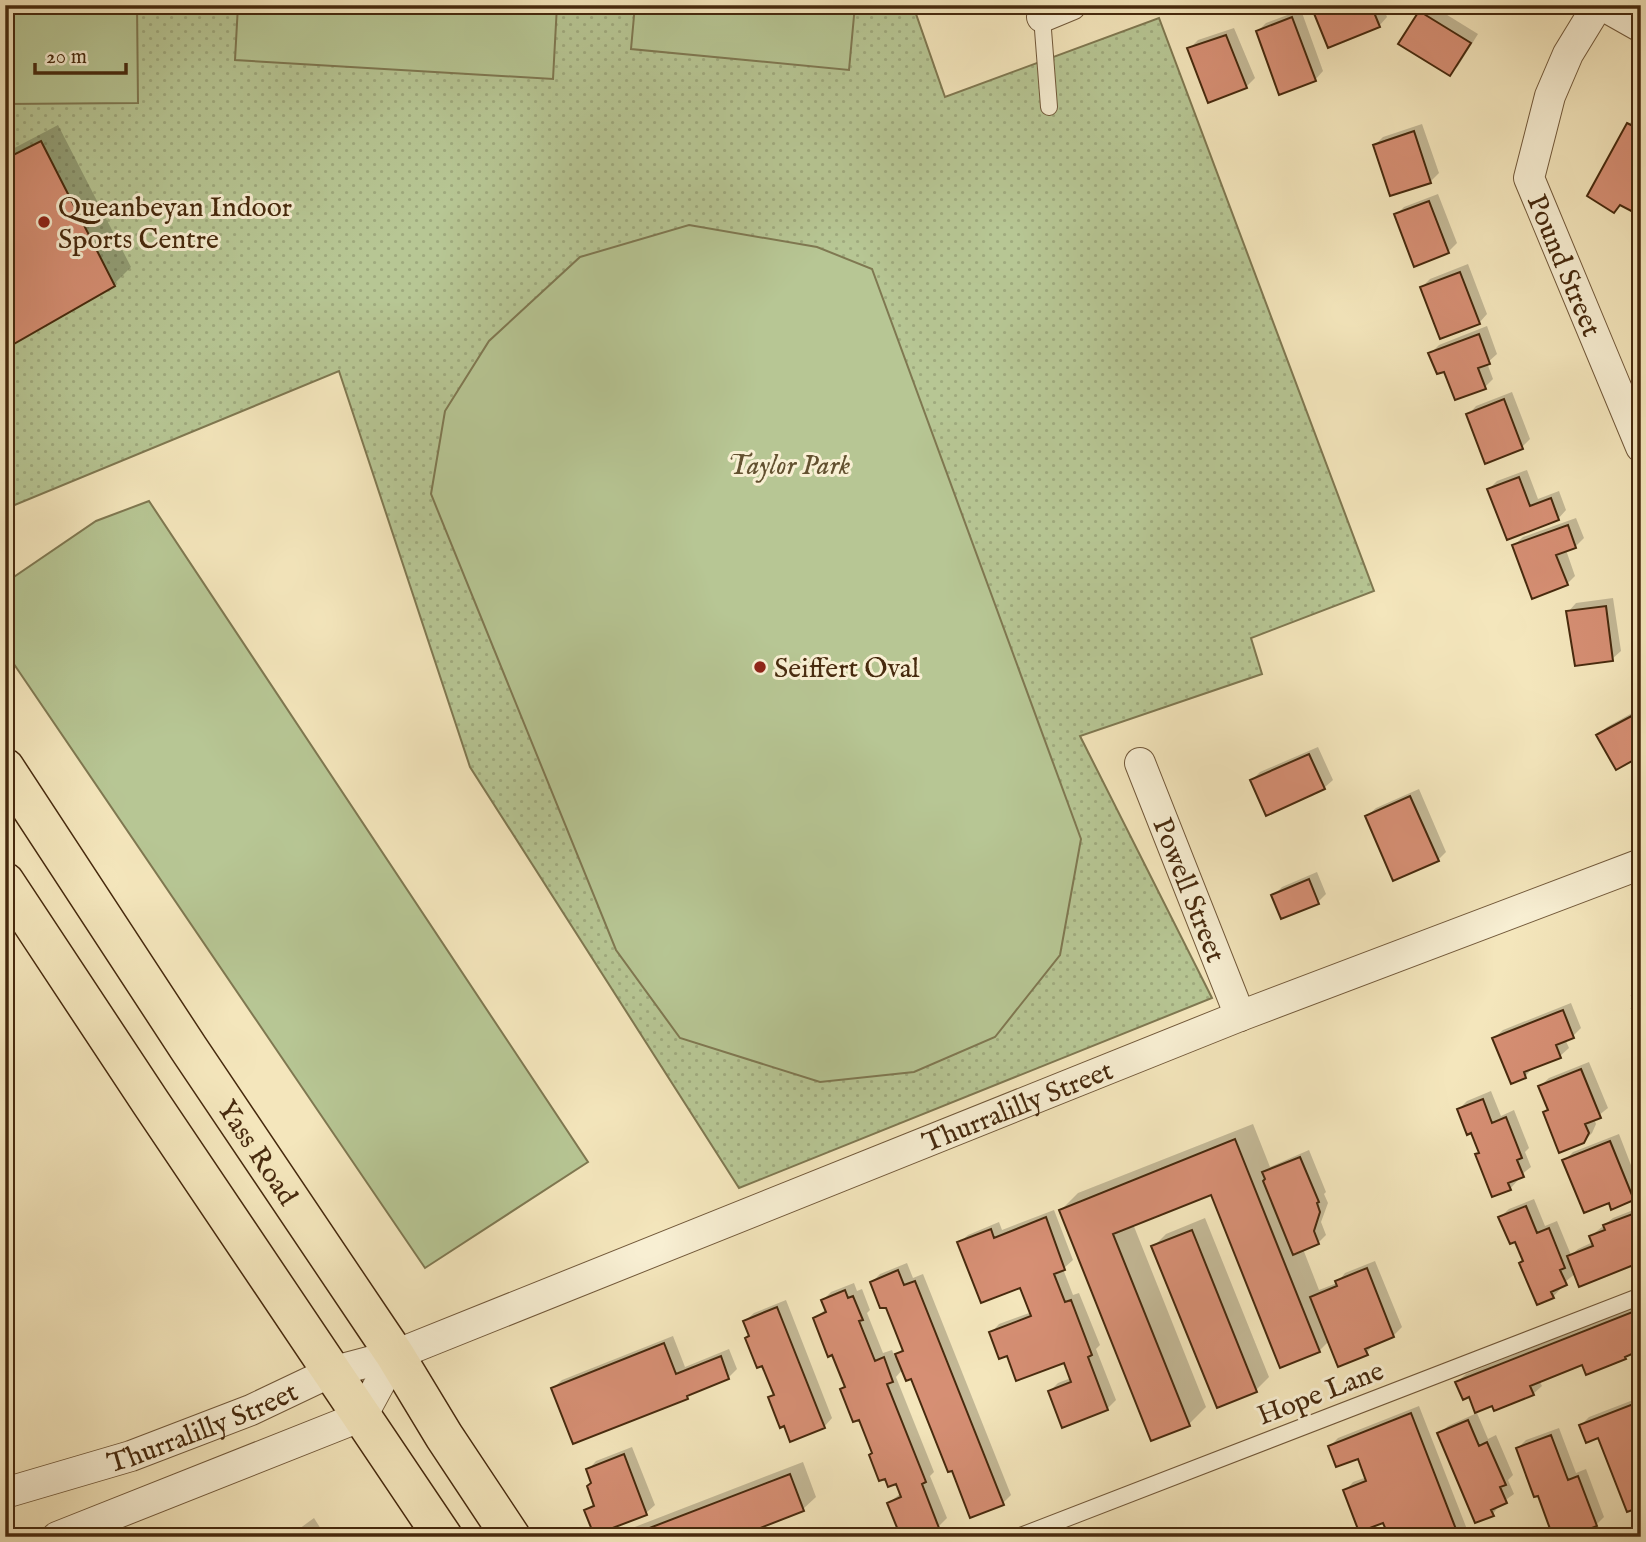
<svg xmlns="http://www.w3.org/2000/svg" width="1646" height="1542" font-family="'IM FELL English',serif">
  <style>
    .park { fill: url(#park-dots); stroke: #7f7851; stroke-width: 2 }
    .garden { fill: #b7c694; stroke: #7f7851; stroke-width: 2 }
    .shadow { fill: #0003 }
    .building { fill: #d68f74; stroke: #472a0e; stroke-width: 2 }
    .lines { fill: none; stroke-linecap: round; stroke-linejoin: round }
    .service-casing { stroke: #72593a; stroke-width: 18 }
    .minor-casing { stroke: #72593a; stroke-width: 32 }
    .primary-casing { stroke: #472a0e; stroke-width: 41 }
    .service { stroke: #f8efd3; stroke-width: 16 }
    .minor { stroke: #f8efd3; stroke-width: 30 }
    .primary { stroke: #f4e6bc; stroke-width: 38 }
    .poi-dot { fill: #8f2418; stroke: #f8efd3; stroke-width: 2.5 }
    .labels { text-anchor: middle; stroke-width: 6; stroke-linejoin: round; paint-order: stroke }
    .poi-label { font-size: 28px; fill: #472a0e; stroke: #f8efd3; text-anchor: start }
    .street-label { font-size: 28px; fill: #472a0e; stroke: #f8efd3 }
    .park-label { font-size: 28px; font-style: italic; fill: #635130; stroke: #f8efd3 }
  </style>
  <defs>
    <pattern id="park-dots" width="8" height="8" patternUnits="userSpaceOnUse" patternTransform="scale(1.75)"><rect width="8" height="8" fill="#b7c694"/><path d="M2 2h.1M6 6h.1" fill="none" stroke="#9faa7e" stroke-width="1.8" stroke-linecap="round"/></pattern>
  </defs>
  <rect width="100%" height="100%" fill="#f4e6bc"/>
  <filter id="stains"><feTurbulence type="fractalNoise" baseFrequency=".00286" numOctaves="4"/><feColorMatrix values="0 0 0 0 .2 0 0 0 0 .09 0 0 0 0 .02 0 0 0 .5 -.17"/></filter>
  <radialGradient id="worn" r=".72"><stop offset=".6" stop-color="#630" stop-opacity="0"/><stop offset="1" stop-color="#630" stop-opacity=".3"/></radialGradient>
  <path class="park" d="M5,5h925l-15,6 30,86 214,-79 215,573 -123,47 11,36 -182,62 132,262 -473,190 -269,-421 -131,-396 -334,138z"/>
  <path class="garden" d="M5,5h132l1,98 -133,1z
    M238,5h319l-4,74 -318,-19z
    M635,5h220l-6,65 -218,-21z
    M689,225l128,22 55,22 209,570 -21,116 -65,82 -81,35 -94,10 -140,-44 -64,-88 -185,-456 14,-83 44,-70 91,-84z
    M149,501l439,661 -163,106 -420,-617v-68l91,-62z"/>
  <path class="shadow" d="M1321,5h61l5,12 -8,9 -64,-15z
    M1427,5h4l47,29 -20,32 -8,8 -29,-62z
    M1301,10l22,61 -8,9 -57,-49 8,-8z
    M1234,28l21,50 -9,9 -57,-38 9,-9z
    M1641,112v102l-20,-11 -32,-8 40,-71z
    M1422,124l17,49 -8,8 -40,13 -16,-49 8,-8z
    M58,125l73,142 -17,17 -109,63v-194z
    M1438,194l19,49 -9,9 -52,-37 8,-8z
    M1468,264l19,50 -8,9 -57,-36 8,-8z
    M1487,326l10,28 -10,9 6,16 -8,8 -40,-18 -14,-16 8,-8z
    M1512,392l18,47 -8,8 -54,-32 8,-9z
    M1527,470l11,29 21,-8 7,19 -8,9 -69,-30 8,-8z
    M1576,518l8,20 -8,8 -10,4 9,26 -8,8 -53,-39 9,-8z
    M1613,598l8,53 -9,8 -44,-47 8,-9z
    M1641,708v45l-43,-18 9,-8z
    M1318,747l15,33 -9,8 -72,-8 8,-8z
    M1419,789l27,63 -8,8 -71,-44 9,-8z
    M1317,872l9,22 -8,8 -45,-6 9,-9z
    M1571,1003l10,25 -8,8 -8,3 4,9 -9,8 -27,11 -8,10 -31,-39 9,-8z
    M1589,1062l19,46 -14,11 2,5 -4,9 -9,9 -38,-29 4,-4 -9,-23 9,-8z
    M1491,1091l10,25 13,-6 15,38 -4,4 6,15 -14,11 1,2 -8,9 -33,-35 3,-3 -8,-21 -13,-21 8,-8z
    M1253,1124l17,43 39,-17 17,42 -2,2 4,9 -7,19 5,13 -8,8 -15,6 16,41 18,-7 8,-10 30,-12 27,66 -9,9 -19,7 -7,10 -38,-12 -10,10 -107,-159 -79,32 73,183 -17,17 -128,-214 17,-17z
    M1619,1134l22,57 -7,8 -22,8 -2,-7 -46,-39 9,-9z
    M1534,1199l11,27 12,-5 14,34 7,-6 15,-7 -2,-6 22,-18 28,-11v53l-65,13 -16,13 1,2 -8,9 -29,-37 -8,-20 -16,-23 9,-8z
    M1054,1210l19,50 -10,9 10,26 6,-2 21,52 -4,4 20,51 -8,8 -45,17 -13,-34 8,-8 13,-5 -6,-17 -58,-7 -16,-21 8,-9 33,-12 -11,-27 -62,-42 9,-8 31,-13 3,8z
    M1205,1218l64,159 -13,13 -39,16 -64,-159 13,-13z
    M907,1263l6,15 10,-4 88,221 -8,8 -91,-126 -9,-8 -7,8 38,95 -4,4 17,42 -9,9 -25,10h-6l-18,-34 12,-10 -4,-11 -23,-30 -14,-35 -17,-28 3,-3 -13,-33 -18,-35 11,-9 -3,-9 8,-8 23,-9 3,8 5,-2 8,21 -3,3 16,40 9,-3 3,7 8,-9 -16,-42 -15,-24 8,-8z
    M786,1300l46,118 -8,9 -39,-3 -15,-26 5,-5 -30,-72 9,-8z
    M1641,1304v44l-16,10 -42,4 -44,18 3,6 -9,8 -40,9 -23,-8 -13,-13 9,-8z
    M673,1336l12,31 44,-18 8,20 -8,8 -35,14 -7,6 -134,-9 9,-8z
    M1641,1397v108l-42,-69 -18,-11 8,-8z
    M1419,1406l51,131h-87l7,-3 -6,-13 -39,-30 8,-9 14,-5 -8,-20 -29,-11 8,-8z
    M1477,1413l11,26 8,-4 17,40 -5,5 6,14 -14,10 -7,10 -54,-80 9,-8z
    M1559,1428l17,45 10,-4 18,48 -8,8 -57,-31 -21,-46 8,-8z
    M632,1447l23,58 -9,8 -60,-2 9,-9 -3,-20 -4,-12 8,-9z
    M803,1462l13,35 -13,12 -70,28h-113l7,-7z
    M314,1518l12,19h-38z
    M1524,1531l2,6h-15z"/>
  <path class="building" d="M1326,5h45l9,22 -52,21 -15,-37z
    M1419,11l52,32 -21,33 -52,-32z
    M1292,17l24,64 -37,14 -23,-64z
    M1226,35l21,53 -39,15 -21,-55z
    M1627,123l14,7v86l-21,-11 -6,8 -27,-17z
    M1414,131l17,52 -41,13 -17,-51z
    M41,141l74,145 -110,63v-190z
    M1429,201l20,52 -35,14 -20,-53z
    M1460,272l20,52 -40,15 -20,-52z
    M1479,334l11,30 -12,4 8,21 -31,11 -11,-28 -7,2 -9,-21z
    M1504,399l19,50 -38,15 -19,-50z
    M1519,477l11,29 21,-8 8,22 -52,20 -20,-51z
    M1568,525l8,23 -20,7 12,30 -36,14 -20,-54z
    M1606,606l7,55 -38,5 -9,-55z
    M1641,711v45l-25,14 -20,-35z
    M1309,754l16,35 -59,27 -16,-36z
    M1410,796l29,65 -46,20 -28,-65z
    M1309,879l10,25 -38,15 -10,-24z
    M1641,992v26l-5,1 -4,-10 4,-2 -4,-11z
    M1563,1010l11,28 -18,7 5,13 -37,14 2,6 -15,6 -19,-46z
    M1581,1069l20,49 -16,6 4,9 -5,10 -25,10 -16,-41 5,-2 -10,-24z
    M1483,1099l9,24 14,-6 16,41 -5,2 7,17 -16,6 3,7 -19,7 -17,-43 4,-1 -8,-20 -4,2 -10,-26z
    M1235,1139l85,213 -40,16 -69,-173 -98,39 77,192 -39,15 -92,-231z
    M1610,1141l24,59 -23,10 -2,-7 -25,10 -22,-53z
    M1300,1157l19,45 -2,1 3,9 -6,19 5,13 -26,11 -30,-74 2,-2 -3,-7z
    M1526,1206l11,27 12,-5 16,40 -5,2 7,15 -16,7 3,6 -17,7 -18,-42 4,-2 -8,-19 -5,2 -12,-27z
    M1638,1212l3,7v43l-62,25 -12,-31 26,-10 -4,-10 16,-6 -2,-5z
    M1046,1217l19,53 -11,4 11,28 6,-2 21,55 -4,2 20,53 -46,18 -14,-37 23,-9 -7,-19 -48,18 -9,-25 -8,3 -10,-27 42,-16 -11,-28 -39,15 -24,-61 34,-13 3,9z
    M1192,1230l65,162 -40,16 -66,-162z
    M1367,1268l27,69 -29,12 3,6 -30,12 -28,-70 27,-11 -2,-5z
    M898,1270l6,15 11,-4 89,224 -34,13 -18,-47 -4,1 -37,-93 -5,2 -11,-27 8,-3 -17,-43h-6l-10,-26z
    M845,1290l3,8 5,-2 10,24 -4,1 16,40 9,-4 9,25 -6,2 39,98 -4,2 17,44 -21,9 -18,-2 -13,-32 14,-6 -5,-13 -8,3 -3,-8 -6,2 -10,-26 3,-2 -13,-33 -6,2 -13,-33 5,-2 -13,-32 -4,2 -15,-39 13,-6 -5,-12z
    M777,1307l48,121 -35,14 -6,-16 -4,2 -12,-31 6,-2 -12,-29 -5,2 -12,-30 4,-2 -6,-15z
    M1635,1311l6,15v5l-5,2 5,17 -16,7 1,2 -40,16 -4,-10 -52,21 4,9 -40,16 -2,-5 -17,7 -6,-16 -6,3 -8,-18z
    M664,1343l12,31 45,-18 8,23 -42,17 1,3 -115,45 -22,-56z
    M1636,1403l5,12v92l-14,5 -29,-74 -12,5 -7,-18z
    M1411,1413l48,124h-70l-6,-14 -24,9 -16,-42 23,-9 -8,-22 -22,8 -8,-21z
    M1468,1420l11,26 8,-4 19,43 -6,2 7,16 -16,7 3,6 -19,7 -38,-90z
    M1551,1435l17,45 10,-4 19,50 -28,11h-16l-15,-41 -4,1 -18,-49z
    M624,1454l23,61 -53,20 -10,-25 10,-4 -7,-20 4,-3 -5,-14z
    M790,1474l14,37 -67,26h-111z"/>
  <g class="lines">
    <g class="service-casing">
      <path id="service" d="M1042,17l7,90
        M1018,1537l623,-241"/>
    </g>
    <g class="minor-casing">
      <g id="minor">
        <path id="s1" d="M1598,5l-30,49 -18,42 -21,82 112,269"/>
        <path d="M1602,5l39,22"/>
        <path d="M1042,17l29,-12"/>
        <path id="s2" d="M1140,763l100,253"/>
        <path id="s3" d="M5,1493l126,-37 120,-46 80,-38 64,-17 845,-339 401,-152"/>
        <path d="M57,1537l305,-121 33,-61"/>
      </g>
    </g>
    <g class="primary-casing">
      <g id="primary">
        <path id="s4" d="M5,768l184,281 206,306 49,81 67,101"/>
        <path d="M5,882l146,221 292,434"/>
      </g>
    </g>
    <use href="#service" class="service"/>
    <use href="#minor" class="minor"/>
    <use href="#primary" class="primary"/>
  </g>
  <g class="poi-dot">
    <circle cx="44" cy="222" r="7"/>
    <circle cx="760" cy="667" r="7"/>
  </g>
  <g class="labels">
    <g class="poi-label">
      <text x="58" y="216">Queanbeyan Indoor<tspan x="58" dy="32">Sports Centre</tspan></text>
      <text x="774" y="677">Seiffert Oval</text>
    </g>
    <g class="street-label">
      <text dy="10" stroke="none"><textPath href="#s1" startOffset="282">Pound Street</textPath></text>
      <text dy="10" stroke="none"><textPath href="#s2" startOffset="136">Powell Street</textPath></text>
      <text dy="10" stroke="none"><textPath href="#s3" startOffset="1085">Thurralilly Street</textPath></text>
      <text dy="10" stroke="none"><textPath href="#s4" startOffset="460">Yass Road</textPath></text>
      <text transform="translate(1320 1392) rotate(-21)" y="10">Hope Lane</text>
      <text dy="10" stroke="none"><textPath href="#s3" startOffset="208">Thurralilly Street</textPath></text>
    </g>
    <g class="park-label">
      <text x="789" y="474">Taylor Park</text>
    </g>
  </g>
  <rect width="1646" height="1542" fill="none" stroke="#f4e6bc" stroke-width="28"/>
  <rect x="7" y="7" width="1632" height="1528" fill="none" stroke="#472a0e" stroke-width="3.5"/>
  <rect x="14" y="14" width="1618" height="1514" fill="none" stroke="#472a0e" stroke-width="2"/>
  <path d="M35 63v10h91v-10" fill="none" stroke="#472a0e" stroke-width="3.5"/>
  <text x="46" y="63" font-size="21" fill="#472a0e" stroke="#f8efd3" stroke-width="5" paint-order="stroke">20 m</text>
  <rect width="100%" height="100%" filter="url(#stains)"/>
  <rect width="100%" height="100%" fill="url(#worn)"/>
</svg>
